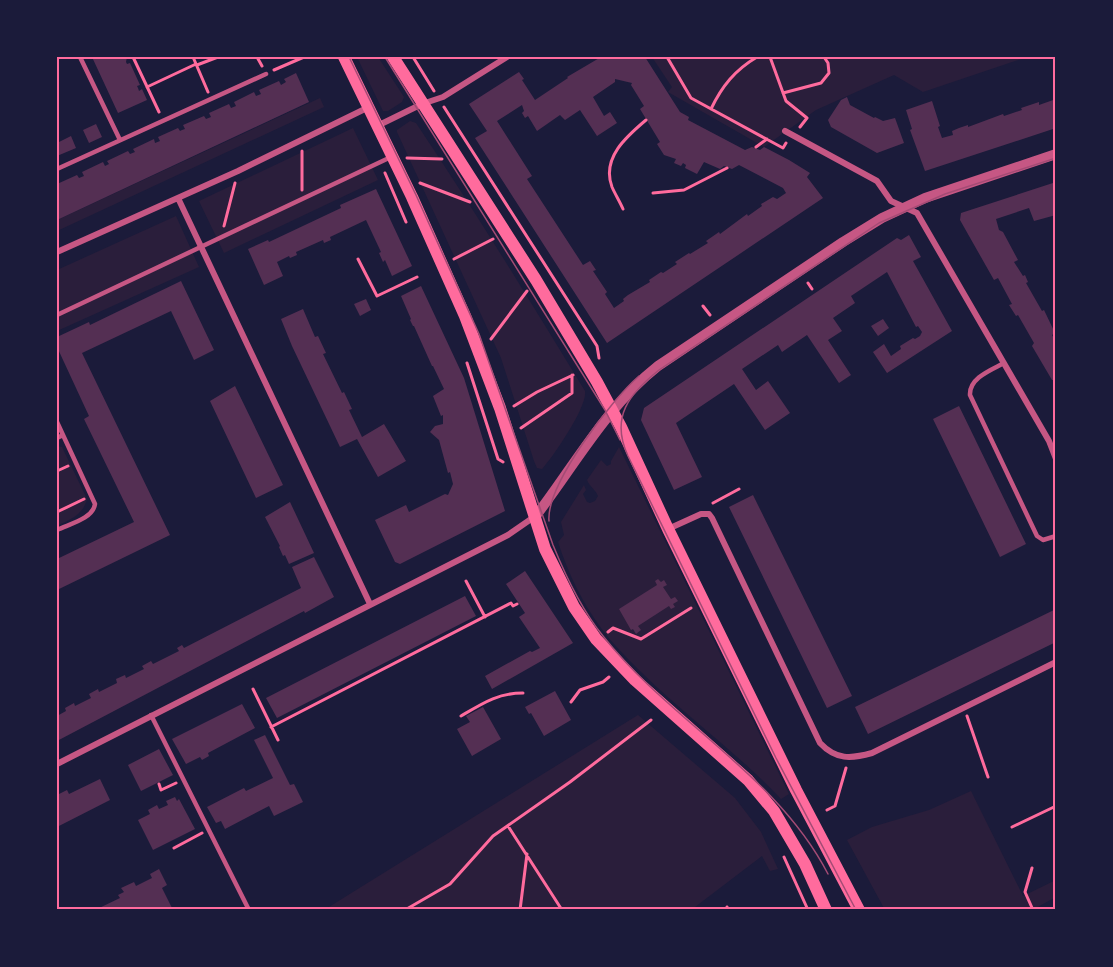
<svg xmlns="http://www.w3.org/2000/svg" width="1113" height="967" font-family="'Exo 2',sans-serif">
  <style>
    .green { fill: #2a1e3b }
    .building { fill: #542f53; fill-rule: evenodd }
    .lines { fill: none; stroke-linecap: round; stroke-linejoin: round }
    .path { stroke: #ff6b9d; stroke-width: 3 }
    .service { stroke: #c65784; stroke-width: 4.5 }
    .minor { stroke: #c65784; stroke-width: 6 }
    .tertiary { stroke: #c65784; stroke-width: 10 }
    .secondary { stroke: #ff6b9d; stroke-width: 12 }
    .tram { stroke: #a44b75; stroke-width: 1.5 }
    .neatline { fill: none; stroke: #ff6b9d; stroke-width: 2 }
  </style>
  <rect width="100%" height="100%" fill="#1b1b3a"/>
  <path class="green" d="M357,57h21l26,40 -2,5 -14,9h-5z
    M652,57h375l-104,35 -29,-17 -78,35 -52,37 -96,-55 4,-5z
    M320,98l4,9 -267,124v-11z
    M410,121l6,2c59,88 114,178 169,268 3,15 -32,66 -43,78l-5,-1 -3,-7 -33,-103 -104,-226v-2z
    M353,128l25,52 -154,73 -25,-52z
    M176,216l23,51 -142,64v-61z
    M57,446l5,1 25,52c-4,16 -16,20 -30,27z
    M619,447l170,347 -8,5c-44,-47 -97,-84 -143,-130 -13,-13 -26,-26 -37,-41 -19,-26 -33,-55 -43,-86l6,-7 -3,-13 23,-37 2,5 -3,4 4,8 3,1 5,-2 3,-5c-3,-7 -8,-9 -11,-16l14,-20 6,6 4,-2v-3z
    M638,715l97,83 26,34 17,37 -8,2 -8,-15 -67,51 1,3h-372z
    M971,791l52,105 33,-16v17l-24,13h-147l-38,-70 25,-13 57,-17z"/>
  <path class="building" d="M92,57h35l-1,5 1,2 3,-1 10,22 -3,1 1,2 1,3 3,-2 5,11 -29,13z
    M601,57h44l35,55 9,5 -1,3 57,30 7,-3 8,3 4,-3 25,13 21,13 -3,4 16,21 -216,145 -132,-205 12,-7 -18,-27 50,-32 5,7 -2,1 13,20 33,-22 -1,-1zM615,79l17,4 -1,2 13,21 -4,3 20,33 -3,2 7,11 12,4 -2,4 7,3 2,-3 3,2 -1,3 12,6 7,-12 16,7 4,-3 8,3 7,-4 44,23 3,5 -9,6 -4,-2 -12,7 1,2 -14,10 -1,-2 -27,20 -1,-2 -13,9 2,2 -18,11 -1,-1 -14,9 2,2 -14,9 -2,-1 -12,8 1,2 -22,13 -5,4 1,2 -10,7 -9,-14 2,-2 -14,-21 3,-1 -6,-9 -7,4 -56,-86 5,-3 -35,-55 25,-16 2,6 -2,2 3,5 3,-2 9,15 23,-16 5,5 15,-10 17,26 20,-13 -7,-11 -6,4 -11,-19 22,-15z
    M296,73l13,29 -252,118v-36l20,-9 2,3 5,-2 -2,-4 21,-10 2,4 4,-2 -2,-3 21,-10 2,3 5,-2 -2,-3 21,-10 1,4 5,-2 -2,-4 20,-9 2,3 2,-1 3,-1 -2,-4 21,-9 2,3 5,-2 -2,-4 20,-9 2,4 5,-2 -2,-4 20,-10 2,4 5,-2 -2,-4 20,-9 2,4 5,-3 -2,-3z
    M847,97l3,8 24,13 1,-1 8,4 12,-3 9,25 -27,10 -46,-26 -3,-7 13,-20z
    M1056,99v29l-131,43 -15,-41 2,-1 -6,-19 26,-9 8,25 -2,1 4,11 11,-3 -1,-4 7,-3 9,-3v2l35,-13 1,2 18,-6 -1,-2 18,-6v3z
    M96,124l6,13 -13,6 -6,-13z
    M71,136l5,12 -19,8v-13z
    M1056,182v33l-22,6 -5,-13 -33,11 3,11 4,2 15,28 -4,2 9,14 2,-1 3,7 -2,1 16,28 2,-1 11,23 -3,2 4,7v38h-4l-20,-34 2,-3 -16,-28 -2,1 -7,-11 3,-1 -14,-26 -4,2 -34,-60 1,-7z
    M376,189l36,77 -20,10 -7,-16 -2,2 -4,-9 2,-1 -15,-32 -36,17 1,3 -7,3 -1,-3 -27,12 1,3 -7,3 -1,-2 -12,6 6,14 -19,9 -16,-36 20,-9 1,2 72,-34 -1,-3z
    M909,235l12,22 -8,4 39,70 -65,42 -14,-21 11,-8 7,12 10,-7 -1,-3 13,-8 2,1 5,-3 2,-4 -4,-6 -2,1 -29,-55 -36,24 4,7 -22,15 9,13 -14,9 23,35 -12,8 -32,-48 -25,17 -4,-7 -36,24 14,21 12,-9 22,32 -25,17 -31,-46 -58,39 26,54 -28,13 -33,-70 3,-12 253,-170 4,2z
    M181,281l33,69 -20,10 -23,-49 -89,42 88,182 -113,55v-31l77,-37 -50,-103 5,-3 -32,-69v-10l32,-15 1,3z
    M421,286l43,92 41,133 -105,53 -5,-2 -20,-42 31,-15 3,7 36,-18 3,1 5,-11 -3,-12 -2,1 -9,-33 -9,-8 5,-6 8,-2v-9l-2,1 -8,-20 11,-7 -11,-23h-1l-18,-40h-1l-3,-6 1,-1 -10,-23z
    M366,299l5,11 -11,6 -6,-12z
    M303,309l12,28 3,-1 8,17 -3,1 19,39 2,-1 8,17 -3,1 13,27 22,-13 22,37 -28,16 -21,-38 -17,8 -48,-101 -11,-27z
    M883,319l6,9 -11,8 -7,-10z
    M235,386l48,99 -27,13 -46,-97z
    M959,406l67,138 -26,13 -67,-138z
    M753,495l99,201 -25,12 -98,-201z
    M290,502l24,51 -25,11 -4,-9 -2,1 -4,-9 1,-1 -15,-29z
    M314,557l20,40 -29,16 -1,-2 -247,130v-25l9,-5 -1,-3 9,-5 1,3 16,-8 -2,-4 9,-5 1,3 18,-9 -1,-4 9,-4 1,3 18,-9 -2,-3 9,-5 2,3 26,-13 -2,-3 5,-3 2,3 117,-60 -9,-21z
    M525,571l48,72 -81,46 -7,-13 45,-25 2,1 8,-4 -21,-31 6,-4 -19,-29z
    M658,579l3,3 3,-2 3,5 -4,2 8,12 4,-2 3,4 -5,3 2,3 -4,2 -2,-3 -31,20 3,4 -5,4 -3,-5 -2,1 -12,-21 38,-24 -2,-4z
    M465,596l11,20 -199,102 -11,-20z
    M1056,609v33l-188,92 -13,-27z
    M555,691l16,29 -27,16 -13,-23 -2,1 -4,-7z
    M242,704l13,24 -47,25 1,3 -7,4 -2,-3 -14,7 -14,-25z
    M483,707l18,32 -29,17 -15,-27 13,-7 -4,-6z
    M265,735l25,50 4,-1 9,18 -29,14 -5,-10 -44,23 -4,-8 -5,2 -9,-16 37,-19 2,3 27,-13 -19,-38z
    M159,749l14,26 -32,16 -13,-26z
    M100,779l10,21 -53,27v-32l10,-5 2,4z
    M175,797l2,4 2,-2 16,30 -42,21 -15,-30 12,-6 -2,-4 9,-5 2,4 9,-4 -2,-4z
    M159,869l8,16 -5,3 11,22h-78l25,-12 -2,-3 6,-3 -3,-4 13,-6 2,4 16,-8 -2,-4z"/>
  <g class="lines">
    <path class="path" d="M133,57l26,55
      M193,57l15,35
      M257,57l5,9
      M413,57l21,34
      M667,57l24,41 92,50 3,-5
      M770,57l16,44 21,17 -7,9
      M197,65l21,-8
      M274,70l30,-13
      M147,87l49,-23
      M783,93l38,-10 8,-10 -1,-10 -4,-6
      M444,107l153,239 2,12
      M711,109c11,-23 24,-39 46,-52
      M756,147l11,-8
      M407,158l35,1
      M385,173l21,49
      M420,183l50,19
      M302,190v-39
      M653,193l31,-3 43,-22
      M623,209c-3,-7 -8,-15 -11,-22 -11,-29 15,-51 34,-67
      M224,226l11,-43
      M358,259l19,37 40,-19
      M454,259l39,-20
      M808,283l4,6
      M703,306l7,9
      M491,339l36,-48
      M467,363l31,96 5,3
      M514,406l23,-14 36,-17
      M521,428l51,-35v-18
      M57,471l11,-5
      M713,503l26,-14
      M57,512l27,-13
      M466,581l19,36
      M608,632l5,-4 28,11 50,-31
      M253,689l25,51
      M571,702l9,-12 23,-8 6,-5
      M461,716c22,-13 37,-23 62,-23
      M967,716l21,61
      M271,727l240,-124 2,3 4,-2
      M159,784l2,6 15,-7
      M827,810l8,-4 11,-38
      M508,826l54,84
      M1012,827l44,-21
      M174,848l28,-15
      M784,857l24,53
      M1032,868l-7,24 8,18
      M405,910l45,-26 43,-48 77,-54 81,-62
      M520,910l7,-56
      M726,910l1,-3"/>
    <path class="service" d="M80,57l40,83
      M57,169l209,-95
      M57,315l334,-158
      M1004,363c-13,7 -35,15 -34,32l67,141 6,4 13,-4
      M57,422l6,13
      M57,438l6,-3 32,69c-2,15 -26,20 -38,26
      M151,715l97,193 -4,2"/>
    <path class="minor" d="M377,126l45,-22 21,-7 64,-40
      M785,131l92,50 14,20 26,12 132,228 7,18
      M178,198l192,406
      M57,252l181,-81 131,-64
      M668,529l33,-15h8l3,4 108,225c16,17 31,16 52,10l184,-91
      M57,764l451,-229 26,-18"/>
    <path class="tertiary" d="M535,517c40,-52 71,-110 123,-151l185,-124 39,-24 43,-20 131,-44"/>
    <path class="secondary" d="M344,57l68,140 53,119 35,92 45,141 29,58 22,32 39,41 113,100 26,31 31,53 21,46
      M393,57l143,223 61,102 24,45 47,102 128,261 63,120"/>
    <path class="tram" d="M349,57l67,138 63,139 74,211c13,32 28,64 50,91 68,86 174,139 225,238
      M385,57l220,353 15,30
      M549,521c-3,-36 62,-121 90,-145
      M856,910l-80,-152 -148,-302c-18,-39 1,-62 31,-86l220,-147 66,-29 111,-36"/>
  </g>
  <rect width="1113" height="967" fill="none" stroke="#1b1b3a" stroke-width="117"/>
  <rect x="58" y="58" width="996" height="850" class="neatline"/>
</svg>
